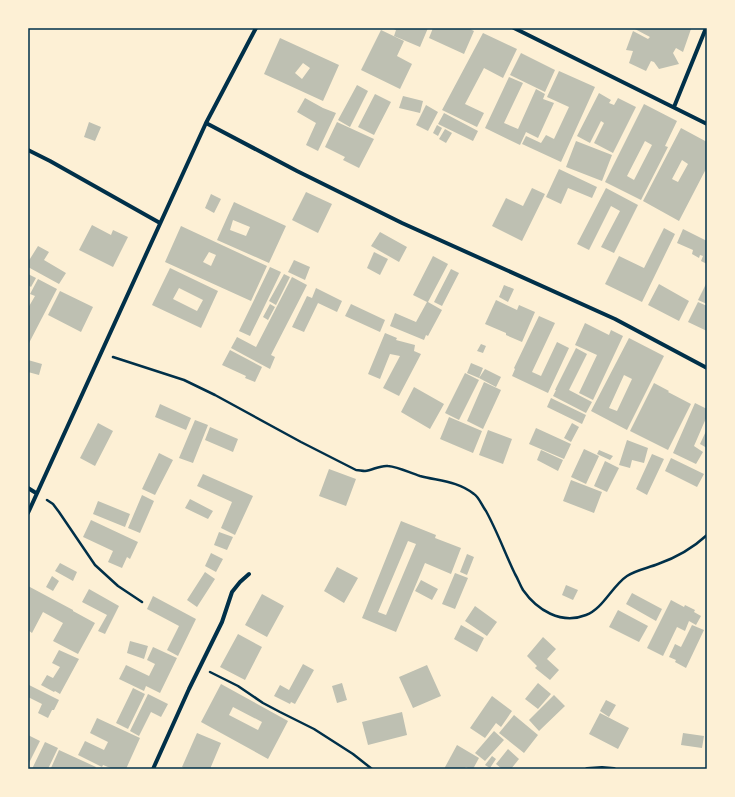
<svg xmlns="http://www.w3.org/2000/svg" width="735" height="797" font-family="Ubuntu,sans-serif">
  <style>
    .building { fill: #bec0b2; fill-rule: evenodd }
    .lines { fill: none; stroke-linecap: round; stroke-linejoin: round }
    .path { stroke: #003049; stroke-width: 2.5 }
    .minor { stroke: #003049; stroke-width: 4 }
    .neatline { fill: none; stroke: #003049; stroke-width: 1.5 }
  </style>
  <rect width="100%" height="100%" fill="#fdf0d5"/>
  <path class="building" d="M391,28h37l-8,19 -26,-11 2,-6z
    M433,28h35l6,3 -10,23 -35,-16z
    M633,28h56l2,1 -8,23 -7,-4 -3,5 6,11 -20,5 -5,-7 -3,-1 -5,10 -17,-8 4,-12 -7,-1 7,-19 15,8 2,-2z
    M381,30l23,11 -7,15 15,8 -12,25 -39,-19z
    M483,33l34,16 -14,29 -19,-10 -19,36 19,9 -7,14 -35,-17z
    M280,38l59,27 -16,36 -59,-27zM303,63l7,5 -8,11 -7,-6z
    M521,53l34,17 -10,22 -35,-17z
    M559,71l36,16 -34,75 -39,-18 4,-8 15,7 5,-8 8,4 15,-32 -22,-10z
    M509,77l14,6 -19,40 14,6 18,-40 9,5 -2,5 11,4 -16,35 -12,-6 -6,13 -35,-17z
    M357,85l11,6 -18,36 -12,-7z
    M599,93l12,7 -2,3 5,2 4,-7 18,9 -23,46 -19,-10 10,-20 -3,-2 -11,22 -13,-7z
    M375,94l16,8 -17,33 -16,-8z
    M403,96l20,5 -3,12 -21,-5z
    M305,98l18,10 13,5 -18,38 -12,-6 10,-22 -19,-11z
    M644,104l33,17 -12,25 3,1 -27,53 -36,-18zM645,141l7,4 -18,35 -7,-4z
    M426,105l12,7 -10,19 -12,-6z
    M444,113l34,18 -5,10 -35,-17z
    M89,122l12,5 -6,14 -11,-4z
    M337,122l37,17 -15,29 -16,-8 2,-3 -20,-10z
    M437,125l5,3 -4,8 -5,-3z
    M681,128l26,14v25l-28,54 -36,-20zM682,160l6,4 -10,18 -6,-3z
    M445,129l7,4 -6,10 -7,-4z
    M576,141l36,14 -10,26 -36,-14z
    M559,169l38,18 -5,11 -24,-10 -7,16 -15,-7z
    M532,188l13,6 -23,47 -30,-15 14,-28 17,8z
    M606,188l32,17 -24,48 -13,-6 19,-36 -9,-5 -22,44 -12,-6z
    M306,192l26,12 -14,29 -26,-13z
    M211,194l10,5 -7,14 -9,-5z
    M234,202l52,24 -17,37 -52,-23zM233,220l17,7 -4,9 -16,-6z
    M92,225l19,10 2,-5 15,7 -15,30 -34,-17z
    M181,226l86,40 -16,35 -86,-39zM209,252l7,3 -5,11 -8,-4z
    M664,228l11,6 -33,68 -37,-18 14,-28 25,12z
    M683,229l24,12v23l-6,-3 2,-5 -3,-1 -1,3 -7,-4 1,-4 -16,-7z
    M380,232l27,15 -8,15 -28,-16z
    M38,246l11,6 -5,8 22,13 -7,11 -31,-17v-5z
    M374,252l14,7 -8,16 -13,-7z
    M433,256l15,8 -20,38 14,8 -14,26 -2,-1 -2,5 -34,-14 5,-13 21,9 11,-20 -14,-7z
    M294,260l16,7 -5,13 -17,-8z
    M270,267l11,5 -31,64 -11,-5z
    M170,268l48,23 -17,37 -49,-23zM179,288l24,12 -6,11 -24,-12z
    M451,269l8,4 -17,33 -8,-4z
    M28,274l8,4 -5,9 -3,-2z
    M284,274l6,3 -14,28 -7,-4z
    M292,277l15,8 -36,70 4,2 -5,12 -39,-21 6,-11 19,10z
    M38,279l19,10 -29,56v-37l7,-12 -5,-2z
    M707,282v22l-9,-4z
    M659,284l30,17 -10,20 -31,-16z
    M504,285l10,4 -6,13 -9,-5z
    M316,288l26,13 -5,11 -19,-9 -14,29 -12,-5 15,-31 5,2z
    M60,291l33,16 -12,25 -33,-17z
    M496,300l21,10 2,-5 16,7 -13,30 -16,-7v-2l-21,-9z
    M698,302l9,4v25l-19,-9z
    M270,304l5,3 -7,13 -5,-3z
    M351,304l34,16 -5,12 -35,-16z
    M539,316l16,7 -23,49 9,4 16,-34 12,6 -21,45 -36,-17 3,-7 -1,-1z
    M585,323l24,12 2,-5 12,6 -30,64 -14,-7 18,-38 -22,-10z
    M385,333l12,5 -1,2 19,5 -1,6 7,3 -22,42 -16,-8 17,-32 -10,-2 -10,25 -12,-5z
    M629,338l35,18 -37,74 -36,-19zM624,375l8,4 -15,32 -8,-3z
    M481,344l5,2 -3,7 -6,-2z
    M576,348l11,6 -18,36 23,12 -6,11 -33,-17 3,-6h-1z
    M230,350l32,17 -7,15 -10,-4 1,-2 -24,-11z
    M28,360l14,4 -3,11 -11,-3z
    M471,363l12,5 -4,10 -12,-5z
    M485,369l16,8 -5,10 -17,-9z
    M465,373l14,7 -20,40 -14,-7z
    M484,382l17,8 -18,39 -16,-8z
    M654,383l15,8 -1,1 23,12 -23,46 -38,-19z
    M414,387l30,17 -14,25 -29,-17z
    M551,398l35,17 -4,9 -35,-17z
    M695,403l12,6v7l-13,30 9,6 -7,12 -23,-11z
    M160,404l31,14 -5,12 -31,-13z
    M449,417l33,14 -9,22 -33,-14z
    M195,420l13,5 -15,38 -14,-5z
    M98,423l15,8 -18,35 -15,-8z
    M572,423l7,4 -8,15 -7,-4z
    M210,427l28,12 -5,13 -28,-12z
    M536,428l35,16 -7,15 -35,-15z
    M707,429v19l-7,-4z
    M488,430l24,9 -9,25 -24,-9z
    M627,440l21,8 -4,15 -12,-3 -2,8 -11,-3z
    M584,449l15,7 -13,28 -15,-7z
    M541,450l22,10 -5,11 -21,-11z
    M599,450l14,6 -3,4 -13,-6z
    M159,453l14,7 -18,35 -13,-6z
    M652,454l12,5 -17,36 -11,-6z
    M671,458l33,16 -7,13 -32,-16z
    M605,461l14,7 -12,24 -13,-6z
    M329,469l27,10 -10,27 -27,-10z
    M203,474l50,22 -18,39 -14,-7 11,-26 -35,-16z
    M571,480l31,12 -8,21 -31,-12z
    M142,495l12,6 -14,32 -12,-5z
    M190,499l23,12 -5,8 -23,-11z
    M98,501l32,13 -5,13 -32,-13z
    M91,520l47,22 -8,17 -3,-2 -5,11 -14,-6 5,-11 -30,-14z
    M401,521l35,14 -1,3 26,10 -10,26 -26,-11 -29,69 -34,-14zM408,541l8,3 -30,71 -8,-3z
    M219,532l14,5 -6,13 -13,-5z
    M211,553l12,6 -7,13 -11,-6z
    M467,554l7,3 -7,18 -7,-3z
    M60,563l17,9 -4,9 -18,-10z
    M337,567l21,11 -14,25 -20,-12z
    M205,572l10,7 -18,28 -10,-7z
    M455,573l13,5 -13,31 -13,-5z
    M52,576l7,5 -6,10 -7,-4z
    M421,580l17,9 -6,11 -17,-9z
    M566,585l12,5 -5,10 -11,-5z
    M28,586l45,24v1l22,12 -17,31 -25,-13 10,-18 -20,-11 -11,21 -4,-3z
    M89,589l30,17 -14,28 -7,-3 9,-16 -25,-13z
    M632,593l30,16 -6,12 -30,-17z
    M262,594l22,12 -17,31 -22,-12z
    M153,596l43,23 -18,37 -11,-6 12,-24 -32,-17z
    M671,600l13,7 1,-2 10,5 -1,2 7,4 -5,9 -7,-4 -4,10 -8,-4 -14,29 -16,-8z
    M475,606l22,16 -10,14 -22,-15z
    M618,610l30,16 -9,16 -30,-15z
    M461,625l23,13 -7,14 -23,-13z
    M692,625l12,5 -18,38 -11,-6 1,-2 -7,-3 6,-13 6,3z
    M238,634l24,13 -17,33 -25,-13z
    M543,637l13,12 -9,10 12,11 -9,10 -15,-12 2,-2 -10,-10z
    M130,641l18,5 -4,13 -17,-6z
    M153,647l24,11 -17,35 -14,-7 -2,5 -25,-12 7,-14 23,11 6,-12 -8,-4z
    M59,650l20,9 -19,35 -5,-3 -1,1 -13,-7 6,-10 6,3 7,-11 -8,-4z
    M303,664l11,6 -19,34 -4,-2 -1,2 -16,-8 6,-11 9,5z
    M427,665l14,31 -28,12 -14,-31z
    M342,683l5,17 -10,3 -5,-17z
    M538,683l13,11 -13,15 -13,-10z
    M221,684l67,37 -20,38 -67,-37zM233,707l29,15 -4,8 -29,-15z
    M29,685l30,15 -5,10h-2l-4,8 -10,-5 4,-9 -14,-7z
    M133,688l12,6 -17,35 -12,-6z
    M148,694l20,10 -7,13 -10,-5 -12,24 -9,-5z
    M554,695l11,11 -26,25 -10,-11z
    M492,696l20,15 -11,16 -5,-4 -11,15 -15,-10z
    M606,700l10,5 -7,12 -9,-6z
    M402,712l5,23 -39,10 -6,-23z
    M600,713l29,15 -11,21 -29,-15z
    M514,715l24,20 -14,18 -25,-20z
    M97,718l43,20 -14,31h-13l-10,-4 -1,2 -24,-12 7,-14 19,9 4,-8 -18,-9z
    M494,731l10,9 -19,21 -10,-8z
    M197,733l24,10 -11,26h-24l-4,-2z
    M683,733l21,3 -2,12 -21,-3z
    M28,735l12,6 -12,24z
    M45,742l13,6 -10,21h-16z
    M457,745l22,13 -6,11h-3l-4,-2 -2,2h-20z
    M508,749l11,10 -8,10h-9l-6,-5z
    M59,750l37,17 -1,2 -44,-1z
    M492,756l4,3 -6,9 -5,-3z"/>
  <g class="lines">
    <path class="path" d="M113,357l71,23 31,15 86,47 55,28c3,0 6,1 9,1 8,-1 15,-6 23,-5 11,1 22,7 32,10 19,5 38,5 54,18 5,3 8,12 12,17 11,20 19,42 29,63 3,5 5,11 8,16 14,20 38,35 63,25 17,-6 26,-29 41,-39 9,-6 21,-8 31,-12 17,-6 36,-17 49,-29
      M47,500l6,4 6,8 36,53 23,21 24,16
      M210,672l28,14 25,17 17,9 34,17 39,25 19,15"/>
    <path class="minor" d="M514,28l193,96
      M674,107l32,-79
      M206,123l91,48 105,52 213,96 92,49
      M28,150l22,11 110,62
      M28,488l8,5
      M28,513l178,-390 50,-95
      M153,769l36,-80 33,-67 10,-30 8,-10 9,-8
      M587,769l15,-1 12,1"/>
  </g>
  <rect width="735" height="797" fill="none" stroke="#fdf0d5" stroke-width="58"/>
  <rect x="29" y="29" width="677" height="739" class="neatline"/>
</svg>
